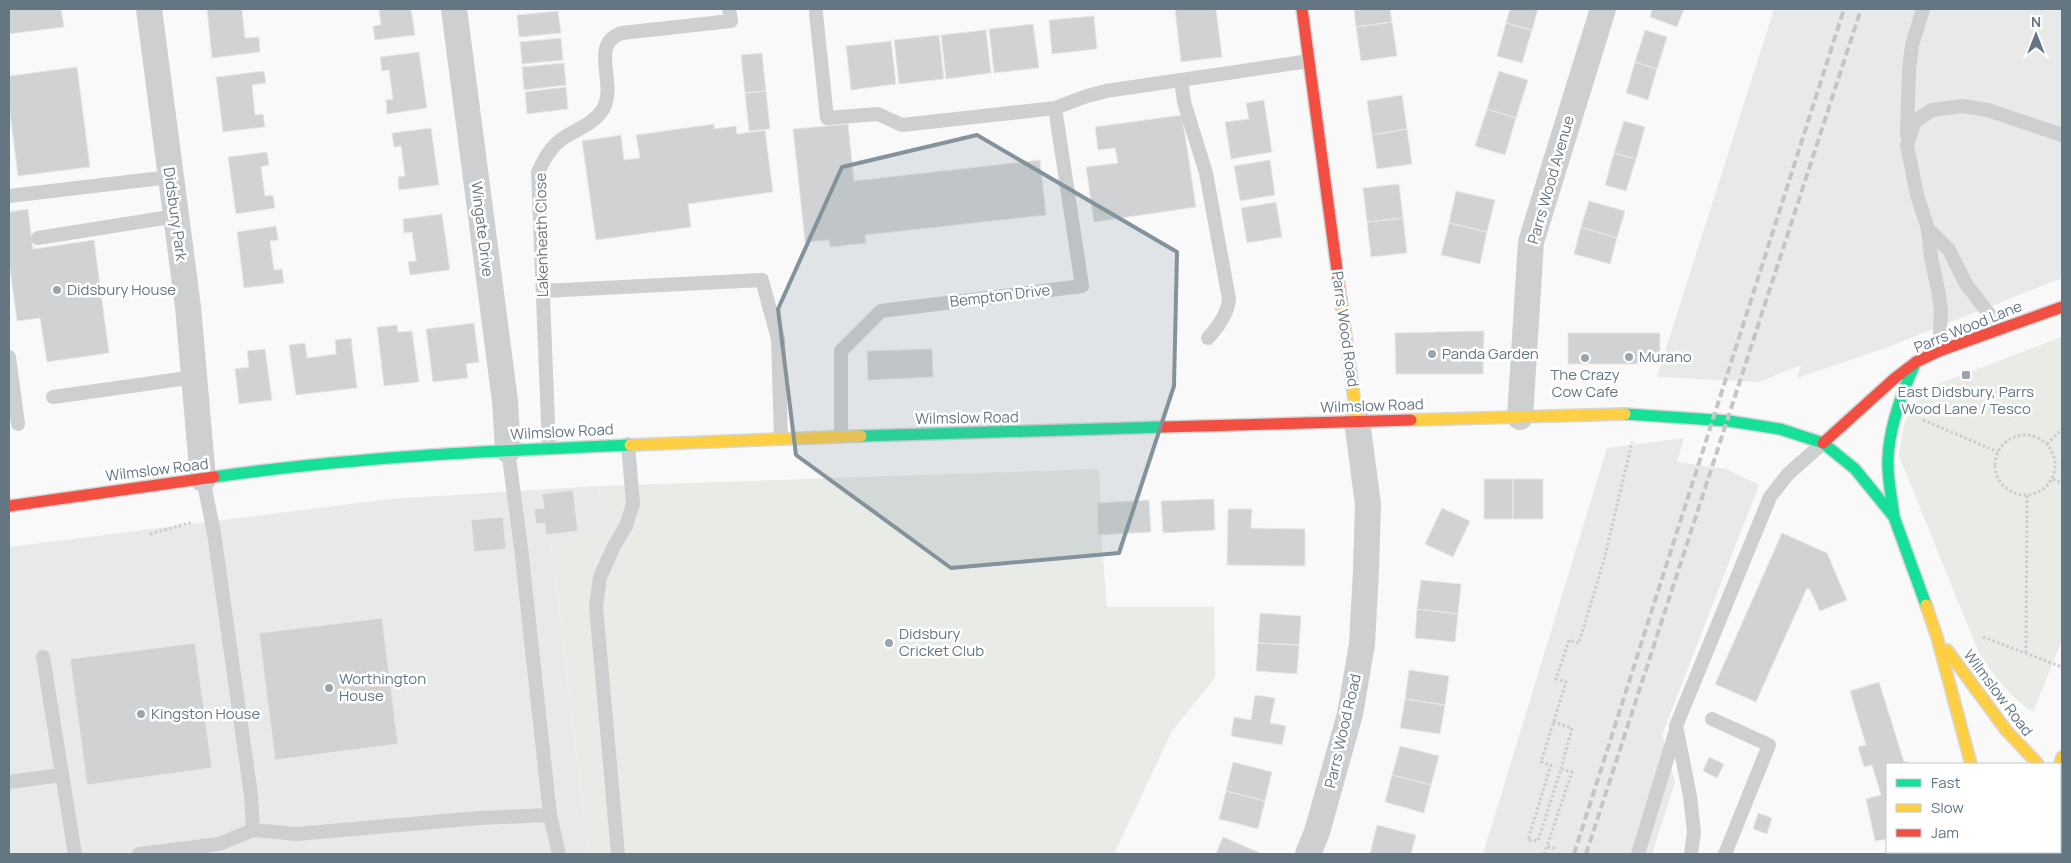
<svg xmlns="http://www.w3.org/2000/svg" width="2071" height="863" font-family="Manrope,sans-serif">
  <style>
    .built { fill: #e8e9e9 }
    .green { fill: #e8ebe6 }
    .building { fill: #d0d2d3; stroke: #e8e8e8 }
    .lines { fill: none; stroke-linecap: round; stroke-linejoin: round }
    .fast-casing { stroke: #d5d6d7; stroke-width: 14 }
    .slow-casing { stroke: #d5d6d7; stroke-width: 14 }
    .jam-casing { stroke: #d5d6d7; stroke-width: 14 }
    .path { stroke: #cbcccd; stroke-width: 3; stroke-dasharray: 2.5 2.5; stroke-linecap: butt }
    .lane { stroke: #cecfd0; stroke-width: 14 }
    .street { stroke: #cecfd0; stroke-width: 26 }
    .fast { stroke: #16e098; stroke-width: 11 }
    .slow { stroke: #ffcf43; stroke-width: 11 }
    .jam { stroke: #f24e42; stroke-width: 11 }
    .rail { stroke: #c3c5c6; stroke-width: 4; stroke-dasharray: 8 4; stroke-linecap: butt }
    .marked { fill: #84929c; fill-opacity: 0.2; stroke: #84929c; stroke-width: 4; stroke-linejoin: round }
    .poi-dot { fill: #99a4ac; stroke: #fff; stroke-width: 2 }
    .labels { text-anchor: middle; stroke-width: 5; stroke-linejoin: round; paint-order: stroke }
    .street-label { font-size: 15px; fill: #657683; stroke: #fff }
    .poi-label { font-size: 15px; fill: #657683; stroke: #fff; text-anchor: start }
  </style>
  <rect width="100%" height="100%" fill="#f9f9f9"/>
  <path class="built" d="M1774,9h288v269l-179,71 -86,29 4,-13 -42,17 -102,-5z
    M1684,438l-7,24 49,7 33,16 -97,250 13,47 -23,72h-169l124,-406z
    M599,486l4,50 -52,8 37,310h-579v-307l381,-48z"/>
  <path class="green" d="M2062,337v303l-29,72c-25,-17 -37,-34 -54,-59l-80,-197c5,-36 6,-51 39,-72z
    M1099,469l3,78 5,60h107l1,71 -43,53 -58,123h-526l-37,-311 52,-7 -4,-50z"/>
  <path class="building" d="M9,9h52l3,18 -55,7z
    M207,9h46l-11,1 3,28 14,-1 1,15 -48,6z
    M379,9h32l4,26 -40,5 -2,-14 8,-1z
    M1175,9h41l6,48 -41,5z
    M1354,9h36l2,13 -36,5z
    M1510,9h28l-6,21 -26,-7z
    M1652,9h32l-7,18 -27,-10z
    M558,11l3,22 -42,4 -2,-22z
    M1094,16l3,33 -45,5 -3,-34z
    M1392,22l5,34 -36,5 -5,-34z
    M1506,23l26,7 -10,33 -25,-7z
    M1033,24l6,44 -45,5 -5,-44z
    M986,30l5,43 -45,6 -5,-44z
    M1645,30l22,7 -10,32 -22,-7z
    M939,35l5,44 -45,5 -5,-44z
    M561,38l2,22 -41,4 -2,-22z
    M891,41l5,43 -45,6 -5,-44z
    M419,52l8,56 -40,6 -1,-14 7,-1 -4,-29 -7,1 -2,-14z
    M762,53l4,38 -21,2 -4,-38z
    M1635,62l22,7 -9,31 -22,-7z
    M564,63l2,22 -42,5 -2,-23z
    M77,67l13,100 -72,9 -9,-71v-29z
    M264,71l2,12 -14,2 3,30 8,-1 2,13 -42,5 -7,-55z
    M1499,71l29,9 -12,38 -29,-9z
    M566,87l2,22 -41,5 -2,-22z
    M766,91l4,38 -21,2 -4,-38z
    M1402,95l5,34 -35,6 -5,-34z
    M1264,100l8,52 -41,7 -6,-37 24,-3 -3,-16z
    M1487,109l29,9 -11,37 -30,-9z
    M1182,115l14,92 -102,15 -8,-55 32,-4 -3,-15 -17,2 -3,-23z
    M1624,121l21,6 -9,32 -22,-6z
    M714,124v5l22,-3 1,8 28,-4 8,62 -85,12 3,23 -95,13 -14,-99 39,-6 3,25 16,-2 -4,-23z
    M848,124l6,57 186,-21 6,55 -181,20 1,8 -36,4 -1,-7 -24,2 -12,-113z
    M431,128l8,57 -40,5 -1,-13 7,-1 -4,-30 -7,1 -2,-14z
    M1407,129l5,35 -35,5 -5,-34z
    M267,152l2,13 -8,2 4,29 8,-1 2,13 -39,6 -8,-57z
    M1614,153l22,6 -10,32 -21,-6z
    M1270,160l5,35 -35,6 -6,-35z
    M1399,184l4,34 -36,4 -4,-34z
    M1456,191l39,9 -8,32 -38,-9z
    M1589,201l36,10 -8,27 -36,-11z
    M1276,202l6,35 -35,6 -6,-35z
    M28,209l5,40 61,-9 15,113 -62,9 -7,-44 -23,3 -8,-60v-49z
    M442,214l8,56 -40,5 -2,-13 8,-1 -4,-29 -8,1 -1,-14z
    M1403,218l4,35 -36,4 -4,-35z
    M1449,223l38,9 -7,32 -39,-9z
    M276,226l2,14 -8,1 4,29 8,-1 2,14 -40,5 -7,-56z
    M1581,227l36,11 -7,26 -36,-10z
    M474,323l5,39 -13,2 2,14 -35,4 -7,-53z
    M397,325l1,7 14,-1 7,51 -35,4 -7,-59z
    M1484,331l-1,43h-87l-1,-41z
    M1568,333h92v31h-92z
    M351,338l6,50 -61,7 -7,-50 16,-2 2,15 29,-4 -1,-14z
    M265,349l7,51 -33,4 -4,-35 14,-2 -2,-16z
    M932,349l1,28 -65,3 -1,-29z
    M1484,479h29v40h-29z
    M1513,479h30v40h-30z
    M573,490l5,41 -32,4 -1,-12 -9,1 -2,-15 10,-1 -2,-14z
    M1214,499l1,31 -52,3 -2,-32z
    M1149,500l2,32 -53,3 -1,-32z
    M1442,508l28,13 -17,36 -28,-13z
    M1228,509h24l-1,19 54,1v37l-78,-1z
    M503,517l3,32 -32,3 -3,-32z
    M1782,533l45,20 20,47 -27,11 -10,-21 -3,-2 -51,114 -41,-18z
    M1421,580l40,4 -3,30 -41,-5z
    M1417,609l41,5 -3,28 -40,-4z
    M1260,613l41,3 -2,29 -41,-2z
    M382,618l16,126 -123,16 -16,-127z
    M195,643l17,125 -125,17 -17,-126z
    M1258,643l41,2 -2,29 -41,-3z
    M1409,670l40,6 -4,29 -40,-6z
    M1879,682l25,80 3,-1 1,3h-21v75l-12,2 -9,-42 15,-4 -9,-30 -8,2 -6,-20 8,-2 -16,-54z
    M1255,695l20,3 -5,25 16,3 -4,19 -51,-9 3,-19 17,3z
    M1405,699l40,6 -5,29 -40,-6z
    M1400,746l39,10 -8,29 -39,-10z
    M1709,757l15,7 -7,14 -14,-7z
    M1233,762l39,10 -7,29 -39,-10z
    M1392,775l39,10 -7,28 -39,-11z
    M1226,791l39,10 -7,28 -39,-10z
    M1758,813l14,5 -5,16 -14,-5z
    M1377,825l39,10 -5,19h-41z
    M1223,837l37,16 -1,1h-43z
    M1890,852h37v2h-37z"/>
  <g class="lines">
    <g class="fast-casing">
      <path id="fast" d="M1625,414l104,7 51,8 43,14 32,26 39,48 32,88
        M861,436l303,-9
        M214,477c138,-20 277,-26 416,-32
        M1894,517c-2,-19 -7,-39 -6,-58 1,-32 13,-64 26,-93"/>
    </g>
    <g class="slow-casing">
      <path id="slow" d="M1341,300l16,121
        M1411,420l214,-6
        M630,445l231,-9
        M1926,605l11,32 34,127
        M1947,650l59,80 32,34
        M2060,764l2,-7
        M1984,852v2
        M2026,854l1,-2"/>
    </g>
    <g class="jam-casing">
      <path id="jam" d="M1302,9l39,291
        M1164,427l247,-7
        M1823,443l72,-65 21,-16 23,-11 123,-44
        M9,506l205,-29
        M2060,782l2,1"/>
    </g>
    <path class="path" d="M1923,420l75,32
      M1995 465a30 30 0 1 1 60 0a30 30 0 1 1-60 0Z
      M2047,444l15,-15
      M2053,479l9,4
      M150,534l43,-12
      M1983,637l79,30
      M2026,653l1,-158
      M1553,722l19,6 -11,41
      M1555,848l-8,-2 25,-74 -11,-3 -23,72 -10,-1 23,-75 -10,-3 25,-80 -10,-3 13,-39 10,3 25,-83 28,-118
      M1544,854l3,-8"/>
    <path class="lane" d="M816,13l11,105 51,-4 24,11 153,-17 29,-11 22,-6 203,-30
      M1181,80l3,22 22,71 23,126c-1,15 -11,28 -21,39
      M1907,134l2,-64 3,-25 11,-36
      M9,196l161,-19
      M1928,229l21,21 17,34 34,44
      M38,238l138,-22
      M543,291l219,-11 16,59 3,99
      M1939,351l2,-41 -3,-20 -7,-33 -3,-28 -11,-34 -10,-50 8,-24 17,-11 30,-4 26,4 74,25
      M9,357l9,67
      M53,397l142,-20
      M841,436v-85l40,-40 201,-25 -27,-178
      M549,448l-11,-276c5,-10 10,-21 19,-29 14,-13 35,-16 46,-34 15,-25 -15,-65 19,-76l109,-12 -2,-12
      M508,450l13,98 29,267 9,39
      M203,479l11,54 37,262 2,35
      M43,657l32,197
      M1712,719l57,26 -44,109
      M9,782l53,-7
      M139,854l80,-10 34,-14 43,4 183,-16 71,-3
      M618,854l-22,-247 4,-30 14,-31 12,-20 7,-22 -5,-60
      M1638,854l38,-124
      M1691,854l3,-22 -4,-36 -14,-70 94,-229 18,-23 35,-31"/>
    <path class="street" d="M149,9l39,298 15,172
      M454,9l51,392 3,49
      M1520,417l11,-175 72,-233
      M1308,854l9,-22 33,-118 12,-70 4,-74 2,-66 -11,-83"/>
    <use href="#fast" class="fast"/>
    <use href="#slow" class="slow"/>
    <use href="#jam" class="jam"/>
    <path class="rail" d="M1574,854l270,-845
      M1586,854l275,-845"/>
  </g>
  <path class="marked" d="M977,135l200,117 -3,134 -55,167 -168,15 -155,-113 -18,-146 64,-142z"/>
  <g class="poi-dot">
    <circle cx="57" cy="290" r="5"/>
    <circle cx="1432" cy="354" r="5"/>
    <circle cx="1629" cy="357" r="5"/>
    <circle cx="1585" cy="358" r="5"/>
    <rect x="1961" y="370" width="10" height="10" rx="2.5"/>
    <circle cx="889" cy="643" r="5"/>
    <circle cx="329" cy="688" r="5"/>
    <circle cx="141" cy="714" r="5"/>
  </g>
  <g class="labels">
    <g class="street-label">
      <text transform="translate(1551 180) rotate(-74)" y="5">Parrs Wood Avenue</text>
      <text transform="translate(175 214) rotate(82)" y="5">Didsbury Park</text>
      <text transform="translate(482 229) rotate(83)" y="5">Wingate Drive</text>
      <text transform="translate(542 235) rotate(-91)" y="5">Lakenheath Close</text>
      <text transform="translate(1000 296) rotate(-7)" y="5">Bempton Drive</text>
      <text transform="translate(1968 327) rotate(-22)" y="5">Parrs Wood Lane</text>
      <text transform="translate(1345 329) rotate(82)" y="5">Parrs Wood Road</text>
      <text transform="translate(1372 406) rotate(-2)" y="5">Wilmslow Road</text>
      <text transform="translate(967 418) rotate(-1)" y="5">Wilmslow Road</text>
      <text transform="translate(562 432) rotate(-3)" y="5">Wilmslow Road</text>
      <text transform="translate(157 470) rotate(-7)" y="5">Wilmslow Road</text>
      <text transform="translate(1998 693) rotate(53)" y="5">Wilmslow Road</text>
      <text transform="translate(1343 731) rotate(-77)" y="5">Parrs Wood Road</text>
    </g>
    <g class="poi-label">
      <text x="67" y="295">Didsbury House</text>
      <text x="1442" y="359">Panda Garden</text>
      <text x="1639" y="362">Murano</text>
      <text x="1585" y="380" text-anchor="middle">The Crazy<tspan x="1585" dy="17">Cow Cafe</tspan></text>
      <text x="1966" y="397" text-anchor="middle">East Didsbury, Parrs<tspan x="1966" dy="17">Wood Lane / Tesco</tspan></text>
      <text x="899" y="639">Didsbury<tspan x="899" dy="17">Cricket Club</tspan></text>
      <text x="339" y="684">Worthington<tspan x="339" dy="17">House</tspan></text>
      <text x="151" y="719">Kingston House</text>
    </g>
  </g>
  <rect width="2071" height="863" fill="none" stroke="#657683" stroke-width="20"/>
  <rect x="1886" y="763" width="175" height="90" fill="#ffffff" stroke="#c1c8cd"/>
  <rect x="1896" y="779" width="25" height="8" fill="#16e098" stroke="#c1c8cd"/>
  <text x="1931" y="788" font-size="15" fill="#657683">Fast</text>
  <rect x="1896" y="804" width="25" height="8" fill="#ffcf43" stroke="#c1c8cd"/>
  <text x="1931" y="813" font-size="15" fill="#657683">Slow</text>
  <rect x="1896" y="829" width="25" height="8" fill="#f24e42" stroke="#c1c8cd"/>
  <text x="1931" y="838" font-size="15" fill="#657683">Jam</text>
  <g transform="translate(2036 35)" stroke="#ffffff" stroke-width="4" paint-order="stroke">
  <path d="M0-4L9 19L0 12L-9 19Z" fill="#657683"/>
  <text y="-8" font-size="14" font-weight="bold" text-anchor="middle" fill="#657683">N</text>
  </g>
</svg>
